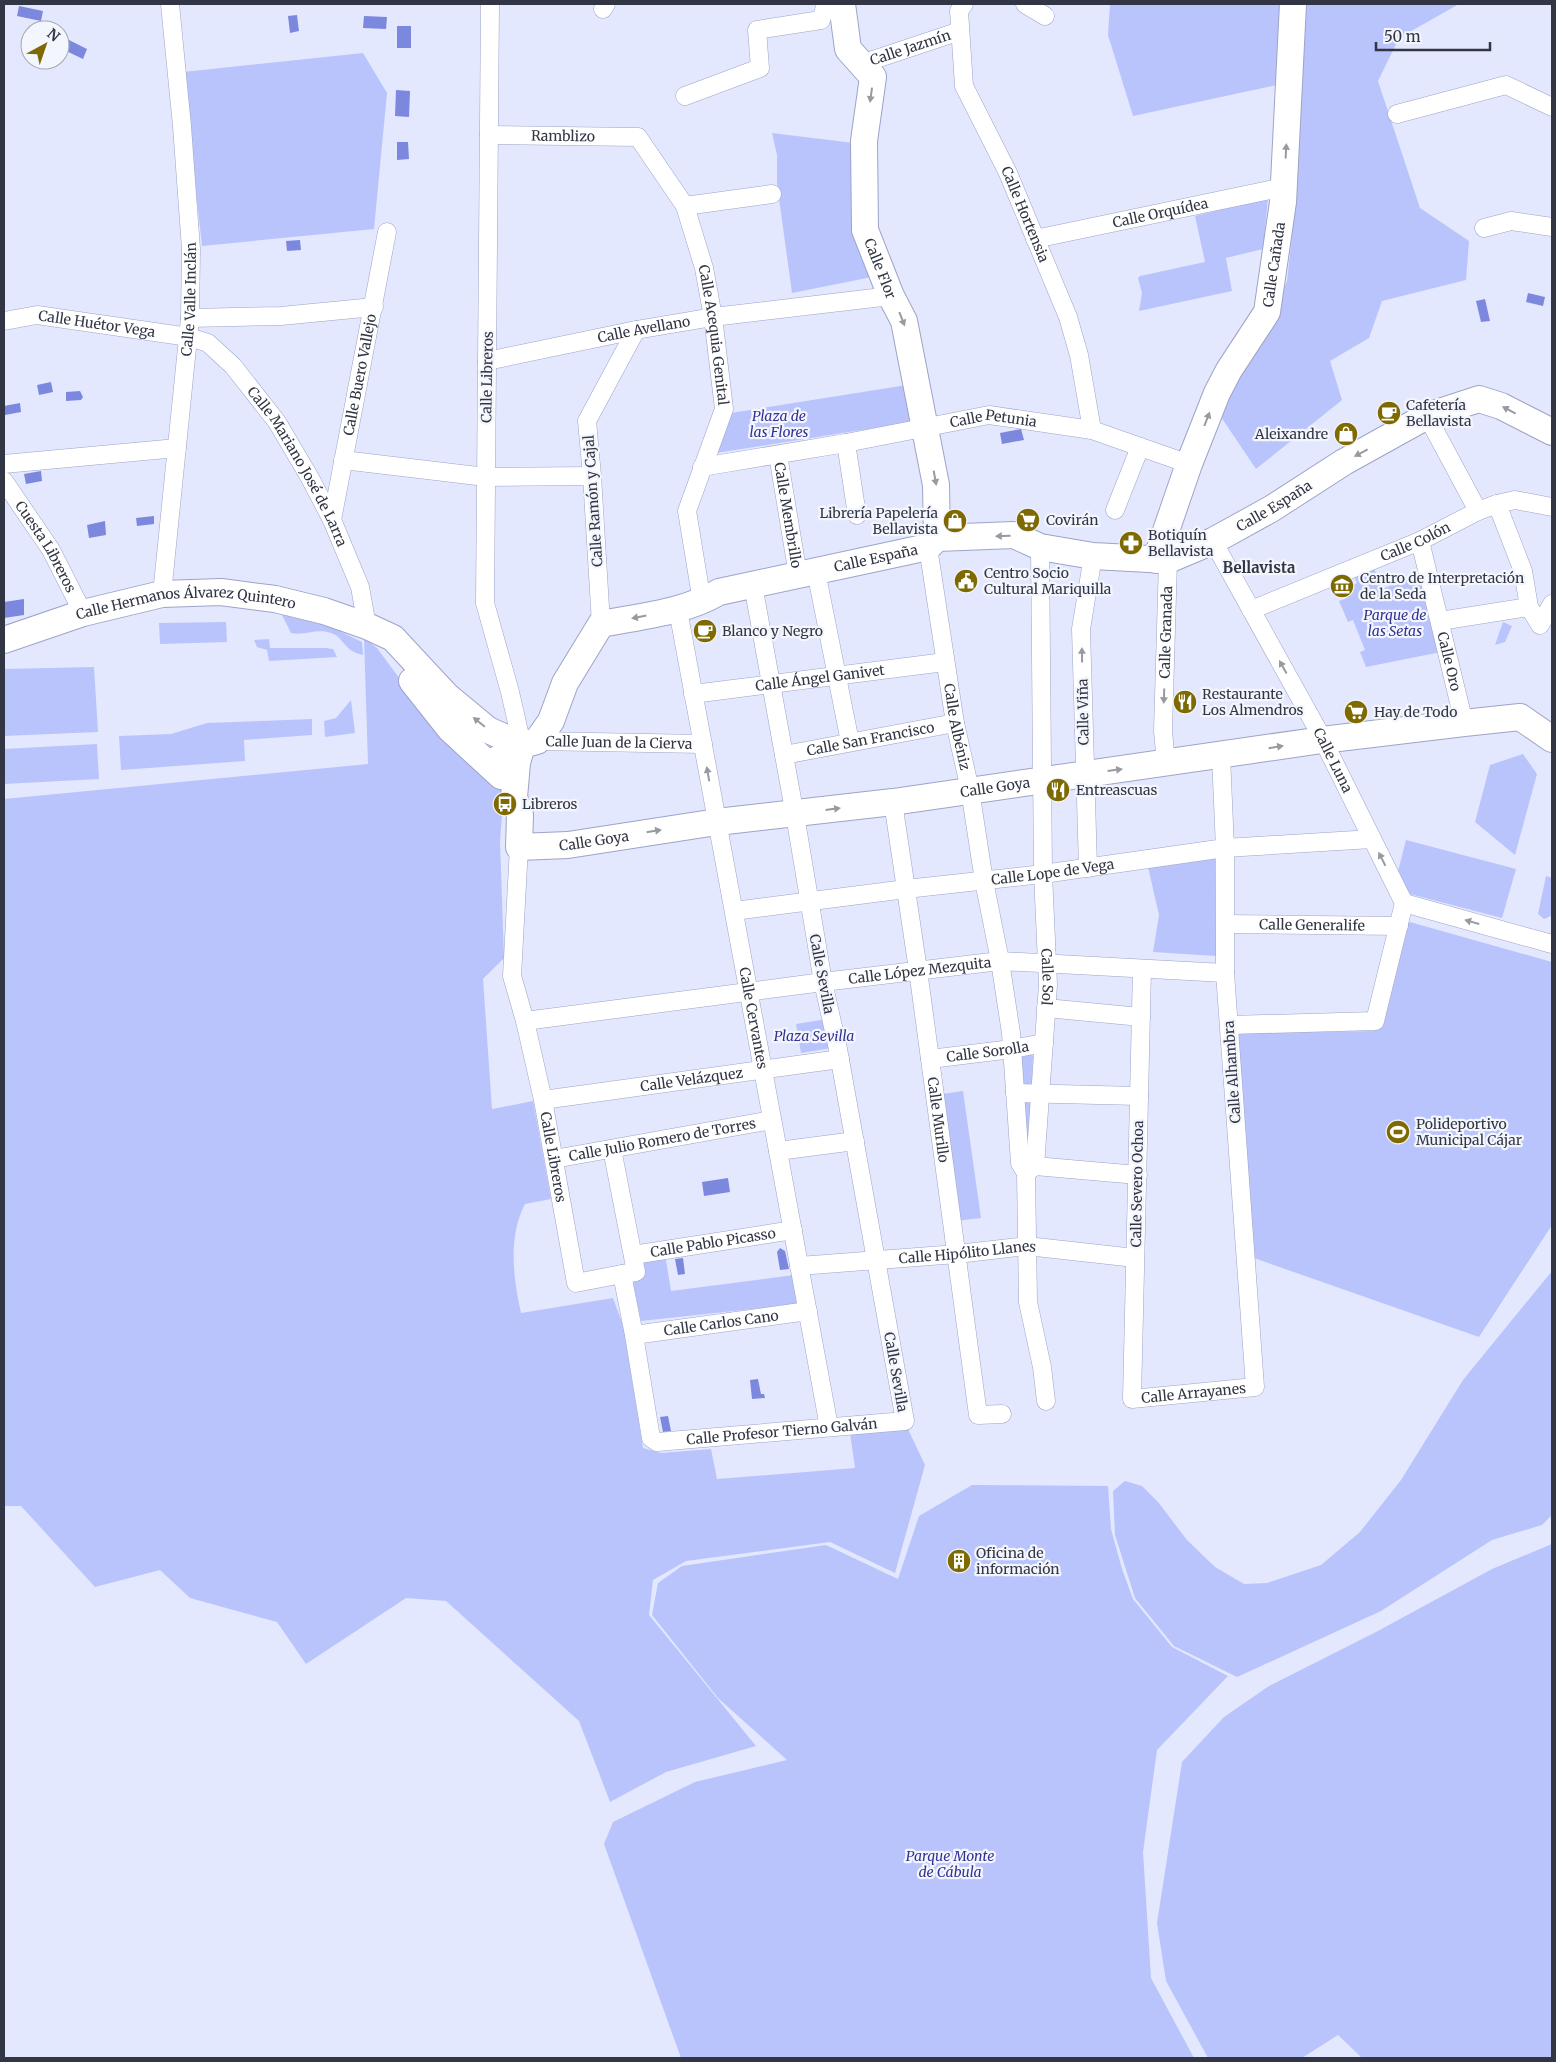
<svg xmlns="http://www.w3.org/2000/svg" width="1556" height="2062" font-family="Merriweather,serif">
  <style>
    .green { fill: #b9c4fd }
    .water { fill: #7c88de }
    .lines { fill: none; stroke-linecap: round; stroke-linejoin: round }
    .street-casing { stroke: #9da4c6; stroke-width: 19 }
    .secondary-casing { stroke: #9da4c6; stroke-width: 28 }
    .street { stroke: #fff; stroke-width: 18 }
    .secondary { stroke: #fff; stroke-width: 26 }
    .oneway { fill: #989aa1 }
    .labels { text-anchor: middle; stroke-width: 4.5; stroke-linejoin: round; paint-order: stroke }
    .street-label { font-size: 14px; fill: #323543; stroke: #f4f6fd }
    .poi-label { font-size: 14px; fill: #323543; stroke: #f4f6fd; text-anchor: start }
    .park-label { font-size: 14px; font-style: italic; fill: #323194; stroke: #f4f6fd }
    .neighbourhood-label { font-size: 15px; font-weight: bold; fill: #323543; stroke: #f4f6fd }
  </style>
  <rect width="100%" height="100%" fill="#e3e8fe"/>
  <path class="green" d="M1110,4h173l-6,81 -144,31 -25,-81z
    M1305,4h154l-60,34 -21,43 42,127 49,33 -3,39 -84,21 -13,37 -39,23 12,39 -86,69 -39,-58 37,-54 33,-76 10,-91z
    M363,53l24,40 -13,136 -172,17 -19,-174z
    M772,133l82,10 23,133 -85,17 -15,-109v-29z
    M1268,198l-5,51 -37,9 6,33 -93,20 3,-18 -4,-15 2,-2 65,-14 -10,-46z
    M913,384l6,37 -203,32 15,-40z
    M1372,563l10,26 40,-16 19,79 -75,15 -6,-15 5,-2 -12,-30 -5,2 -9,-21 8,-3 -4,-9 14,-6 -5,-11z
    M282,615l47,11 33,16 1,13c-3,-1 -8,-2 -11,-4 -9,-6 -11,-15 -21,-18 -13,-5 -27,3 -40,0z
    M226,622l1,20 -67,2 -1,-21z
    M1503,622l9,4 -7,16 -10,3z
    M364,638l13,10 60,81 67,61 -4,51 4,117 -21,21 9,130 41,-8 18,98 -26,5c-17,32 -12,74 -4,109l92,-15 10,27 20,123 18,5 50,-4 6,30 138,-11 -5,-35 57,-6 18,38 -30,108 -65,-31 -144,19 -33,19 -4,35 107,131 -90,26 -56,30 -31,-81 -133,-120 -40,-3 -100,66 -29,-42 -87,-24 -30,-28 -65,17 -74,-81h-17v-707l364,-35z
    M269,639l1,9h56l7,1 4,8 -68,4 -2,-11 -10,-3 -3,-7z
    M94,667l4,65 -94,4v-67z
    M351,700l4,33 -30,4 -1,-16 12,-3z
    M312,719v16l-68,5 1,21 -124,9 -2,-34 52,-2 36,-11z
    M97,744l2,35 -95,5v-35z
    M1523,754l14,20 -22,81 -40,-33 15,-57z
    M1406,840l110,29 -14,49 -96,-25 -9,-18z
    M1215,854l1,102 -63,-4 6,-37 -11,-48z
    M1546,876l6,2 -1,38 -7,3 -6,-5z
    M1410,922l142,40v263l-73,112 -228,-80 -14,-219 3,-5 134,-2 5,-7 24,-95z
    M827,1019l5,29 -31,5 -5,-29z
    M1021,1054h9l3,2 -1,27 -7,3 -3,-3z
    M963,1091l18,127 -25,3 -14,-127z
    M1022,1100h8v55l-5,1z
    M665,1254l6,37 123,-16 5,29 -158,17 -8,-38 8,-8v-17z
    M1552,1271v244l-10,10 -50,15 -111,71 -144,66 -63,-31 -39,-48 -20,-63 -2,-44 12,-10 17,5 16,16 29,38 28,27 29,17 23,-1 54,-18 39,-33 41,-52 62,-100z
    M972,1485l136,1 3,43 11,40 11,30 39,48 56,29 -71,74 -14,102 8,126 43,80h-513l-77,-214 9,-22 82,-40 92,-22 -69,-62 -66,-83 6,-32 24,-17 144,-21 72,34 21,-63z
    M1552,1544v514h-190l-24,-23 -36,23h-94l-42,-77 -9,-58 25,-161 42,-45 45,-31 107,-54 116,-63z"/>
  <path class="water" d="M19,6l24,5 -2,10 -24,-5z
    M297,15l2,16 -9,2 -2,-17z
    M364,16l23,1 -1,12 -23,-1z
    M397,26h14v22h-14z
    M67,39l20,10 -4,10 -21,-10z
    M396,90l14,1 -1,26 -14,-1z
    M397,142h11l1,17 -12,1z
    M300,240l1,10 -14,1 -1,-10z
    M1528,293l17,4 -2,9 -17,-4z
    M1485,299l5,22 -9,1 -5,-21z
    M51,382l2,10 -14,3 -2,-10z
    M80,391l3,6 -2,3 -15,1v-9z
    M20,403l1,9 -16,3 -1,-9z
    M1021,429l3,11 -22,4 -2,-11z
    M41,471l1,10 -16,3 -2,-10z
    M154,516v8l-17,2 -1,-8z
    M105,521l1,14 -17,3 -2,-13z
    M24,599v16l-20,3v-16z
    M728,1178l2,14 -26,4 -2,-14z
    M780,1248l5,3 4,18 -9,1 -3,-18z
    M683,1258l2,16 -7,1 -3,-16z
    M758,1379l3,15h3l1,4 -13,1 -2,-19z
    M668,1416l3,15 -8,1 -3,-15z"/>
  <g class="lines">
    <g class="street-casing">
      <g id="street">
        <path d="M490,4l-5,599 25,89 12,53"/>
        <path id="s1" d="M964,4l-5,7 5,75 44,87 60,144 11,38 13,75"/>
        <path d="M1025,4l20,12"/>
        <path d="M603,9l3,-5"/>
        <path id="s2" d="M861,64l99,-33"/>
        <path d="M685,96l75,-28 -3,-38 64,-10 5,-16"/>
        <path d="M1397,114l109,-29 46,22"/>
        <path id="s3" d="M489,135l149,2 47,69 19,62 9,49 11,92 -37,102 15,91"/>
        <path d="M685,206l87,-12"/>
        <path d="M1484,228l27,-7 41,6"/>
        <path id="s4" d="M1035,239l249,-52"/>
        <path d="M190,318l91,-2 93,-9"/>
        <path id="s5" d="M4,321l33,-6 152,22 19,6 25,23 44,56 33,56 22,42 28,67 7,39"/>
        <path id="s6" d="M487,361l149,-31 77,-13 178,-21"/>
        <path d="M1427,416l51,95"/>
        <path d="M846,443l11,72"/>
        <path id="s7" d="M778,455l20,120"/>
        <path d="M343,460l143,17 106,-1"/>
        <path d="M4,464l173,-16"/>
        <path id="s8" d="M702,467l144,-24 143,-28 103,15 97,34"/>
        <path id="s9" d="M4,481l47,69 32,63"/>
        <path d="M1497,504l26,67 6,36 11,18 12,-21"/>
        <path d="M1115,510l25,-63"/>
        <path id="s10" d="M332,520l55,-288"/>
        <path id="s11" d="M1213,541l106,191 85,171"/>
        <path id="s12" d="M1420,541l44,182"/>
        <path id="s13" d="M928,547l27,176 15,67 14,91 16,80 11,72 9,130 6,10"/>
        <path id="s14" d="M1040,547l3,327 5,111 -13,181 -9,7 2,129 14,65 4,34"/>
        <path d="M816,571l34,171"/>
        <path id="s15" d="M162,594l28,-276 1,-69 -9,-123 -12,-122"/>
        <path id="s16" d="M678,610l151,817"/>
        <path id="s17" d="M1251,610l169,-69 58,-30 19,-7 18,-4 37,7"/>
        <path d="M1440,621l89,-14"/>
        <path d="M601,624l-9,-148 -5,-55 49,-91"/>
        <path id="s18" d="M693,694l252,-32"/>
        <path id="s19" d="M537,741l166,3"/>
        <path id="s20" d="M784,755l171,-32"/>
        <path id="s21" d="M1166,763l-3,-32 5,-171"/>
        <path id="s22" d="M893,802l25,168 60,445 24,-1"/>
        <path id="s23" d="M519,847l-7,129 13,45 18,79 33,183 46,-9 12,61 17,103 6,4 248,-21 -67,-372 -15,-67 -27,-161 -43,-236"/>
        <path d="M1088,868l-7,-239 12,-73"/>
        <path d="M1404,903l148,41"/>
        <path id="s24" d="M734,911l172,-22 137,-15 182,-26 147,-9"/>
        <path id="s25" d="M1226,924l173,2"/>
        <path id="s26" d="M1142,969l-10,430 123,-12 -30,-414v-125l-4,-92"/>
        <path d="M1046,1008l95,9"/>
        <path id="s27" d="M525,1021l298,-39 177,-21 225,12"/>
        <path d="M1230,1025l145,-4 29,-118"/>
        <path id="s28" d="M930,1059l82,-10 32,-6"/>
        <path d="M1015,1093l124,3"/>
        <path id="s29" d="M543,1100l297,-41"/>
        <path d="M612,1149l24,123 -14,2"/>
        <path d="M778,1151l77,-10"/>
        <path id="s30" d="M554,1159l218,-39"/>
        <path d="M1035,1166l103,9"/>
        <path id="s31" d="M633,1255l160,-25"/>
        <path id="s32" d="M799,1266l158,-12 70,-8 108,12"/>
        <path id="s33" d="M634,1335l174,-24"/>
      </g>
    </g>
    <g class="secondary-casing">
      <g id="secondary">
        <path id="s34" d="M842,4l6,45 25,28 -9,64 1,89 26,66 13,25 32,164 1,53"/>
        <path id="s35" d="M1156,560l33,-96 28,-71 12,-23 38,-58 16,-110 10,-198"/>
        <path id="s36" d="M4,640l79,-27 79,-19 59,-2 54,7 49,12 43,15 26,12 54,58 41,34 34,15"/>
        <path d="M412,681l38,48 51,47"/>
        <path id="s37" d="M522,745l-5,18 -3,34 6,18 -1,32 49,-2 149,-23 176,-20 429,-62 142,-17 56,-6 32,22"/>
        <path id="s38" d="M489,764l33,-19 15,-4 14,-20 14,-38 36,-59c40,-8 82,-11 118,-32l209,-45 9,-9 77,-3 26,12 53,9 75,4 45,-19 58,-32 73,-47 83,-46 52,-17 22,7 51,26"/>
      </g>
    </g>
    <use href="#street" class="street"/>
    <use href="#secondary" class="secondary"/>
  </g>
  <defs><path id="oneway-solid" d="M-6-.8H1V-3.2L6.5 0L1 3.2V.8H-6Z" transform="scale(1.25)"/></defs>
  <g class="oneway">
    <use href="#oneway-solid" transform="translate(871 95) rotate(98)"/>
    <use href="#oneway-solid" transform="translate(1286 151) rotate(-87)"/>
    <use href="#oneway-solid" transform="translate(902 319) rotate(69)"/>
    <use href="#oneway-solid" transform="translate(1509 410) rotate(-152)"/>
    <use href="#oneway-solid" transform="translate(1207 419) rotate(-69)"/>
    <use href="#oneway-solid" transform="translate(1361 453) rotate(152)"/>
    <use href="#oneway-solid" transform="translate(935 478) rotate(80)"/>
    <use href="#oneway-solid" transform="translate(1003 536) rotate(179)"/>
    <use href="#oneway-solid" transform="translate(639 617) rotate(169)"/>
    <use href="#oneway-solid" transform="translate(1082 655) rotate(-91)"/>
    <use href="#oneway-solid" transform="translate(1283 667) rotate(-119)"/>
    <use href="#oneway-solid" transform="translate(1164 696) rotate(92)"/>
    <use href="#oneway-solid" transform="translate(479 722) rotate(-141)"/>
    <use href="#oneway-solid" transform="translate(1276 747) rotate(-9)"/>
    <use href="#oneway-solid" transform="translate(1115 770) rotate(-7)"/>
    <use href="#oneway-solid" transform="translate(708 774) rotate(-100)"/>
    <use href="#oneway-solid" transform="translate(833 809) rotate(-7)"/>
    <use href="#oneway-solid" transform="translate(654 831) rotate(-9)"/>
    <use href="#oneway-solid" transform="translate(1382 859) rotate(-117)"/>
    <use href="#oneway-solid" transform="translate(1472 922) rotate(-164)"/>
  </g>
  <defs>
    <g id="cafe-disc" transform="scale(1.25)"><circle r="9.5" fill="#7e6a01" stroke="#f4f6fd"/><path d="M-5.5-4.5H6V0H3Q3 3.5 0 3.5H-2.5Q-5.5 3.5-5.5 0ZM3-3.2v2h1.7v-2ZM-6 4.5H4V6H-6Z" fill="#fff"/></g>
    <g id="shop-disc" transform="scale(1.25)"><circle r="9.5" fill="#7e6a01" stroke="#f4f6fd"/><path d="M-5-2.5h2.3a2.7 3.5 0 0 1 5.4 0H5L5.5 6h-11ZM-1.5-2.5h3a1.5 2.3 0 0 0-3 0Z" fill="#fff"/></g>
    <g id="supermarket-disc" transform="scale(1.25)"><circle r="9.5" fill="#7e6a01" stroke="#f4f6fd"/><path d="M-6-5.5h2.5l.6 2H6L4.5 2H-2.5L-4.4-4H-6ZM-1.5 3.2a1.3 1.3 0 1 0 .1 0ZM3 3.2a1.3 1.3 0 1 0 .1 0Z" fill="#fff"/></g>
    <g id="pharmacy-disc" transform="scale(1.25)"><circle r="9.5" fill="#7e6a01" stroke="#f4f6fd"/><path d="M-2-6h4v4h4v4h-4v4h-4v-4h-4v-4h4Z" fill="#fff"/></g>
    <g id="civic-disc" transform="scale(1.25)"><circle r="9.5" fill="#7e6a01" stroke="#f4f6fd"/><path d="M-.6-6.5H3V-4.5H.6V-3L4-1V1h2V6H-6V1h2V-1L-.6-3ZM-1.2 2.5V6h2.4V2.5Z" fill="#fff"/></g>
    <g id="museum-disc" transform="scale(1.25)"><circle r="9.5" fill="#7e6a01" stroke="#f4f6fd"/><path d="M0-6L6-3V-2H-6V-3ZM-5-1h2V3h-2ZM-1-1h2V3h-2ZM3-1h2V3H3ZM-6 4H6V6H-6Z" fill="#fff"/></g>
    <g id="restaurant-disc" transform="scale(1.25)"><circle r="9.5" fill="#7e6a01" stroke="#f4f6fd"/><path d="M-5-6h1v4h1v-4h1v4h1v-4h1v5L-1.5 .5V6h-2V.5L-5-1ZM5-6V6H3V1.5H1.5Q1.5-4 5-6Z" fill="#fff"/></g>
    <g id="bus-disc" transform="scale(1.25)"><circle r="9.5" fill="#7e6a01" stroke="#f4f6fd"/><path d="M-5-6H5V4H4V6H2V4H-2V6H-4V4H-5ZM-3.5-4V0h7V-4ZM-3.5 1.2v1.5H-2V1.2ZM2 1.2v1.5H3.5V1.2Z" fill="#fff"/></g>
    <g id="stadium-disc" transform="scale(1.25)"><circle r="9.5" fill="#7e6a01" stroke="#f4f6fd"/><path d="M0-5a6.5 5 0 1 0 0 10a6.5 5 0 1 0 0-10ZM-3.5-1.8h7v3.6h-7Z" fill="#fff"/></g>
    <g id="building-disc" transform="scale(1.25)"><circle r="9.5" fill="#7e6a01" stroke="#f4f6fd"/><path d="M-4-6H4V6H1V3H-1V6H-4ZM-2.5-4.3h1.7v1.8h-1.7ZM.8-4.3h1.7v1.8H.8ZM-2.5-1h1.7V.8h-1.7ZM.8-1h1.7V.8H.8Z" fill="#fff"/></g>
  </defs>
  <g fill-rule="evenodd">
    <use href="#cafe-disc" x="1389" y="413"/>
    <use href="#shop-disc" x="1346" y="434"/>
    <use href="#supermarket-disc" x="1028" y="520"/>
    <use href="#shop-disc" x="955" y="521"/>
    <use href="#pharmacy-disc" x="1131" y="543"/>
    <use href="#civic-disc" x="966" y="581"/>
    <use href="#museum-disc" x="1342" y="586"/>
    <use href="#cafe-disc" x="705" y="631"/>
    <use href="#restaurant-disc" x="1185" y="702"/>
    <use href="#supermarket-disc" x="1356" y="712"/>
    <use href="#restaurant-disc" x="1058" y="790"/>
    <use href="#bus-disc" x="505" y="804"/>
    <use href="#stadium-disc" x="1398" y="1132"/>
    <use href="#building-disc" x="959" y="1561"/>
  </g>
  <g class="labels">
    <g class="street-label">
      <text dy="5" stroke="none"><textPath href="#s2" startOffset="52">Calle Jazmín</textPath></text>
      <text dy="5" stroke="none"><textPath href="#s3" startOffset="74">Ramblizo</textPath></text>
      <text dy="5" stroke="none"><textPath href="#s4" startOffset="128">Calle Orquídea</textPath></text>
      <text dy="5" stroke="none"><textPath href="#s1" startOffset="226">Calle Hortensia</textPath></text>
      <text dy="5" stroke="none"><textPath href="#s35" startOffset="321">Calle Cañada</textPath></text>
      <text dy="5" stroke="none"><textPath href="#s34" startOffset="278">Calle Flor</textPath></text>
      <text dy="5" stroke="none"><textPath href="#s15" startOffset="296">Calle Valle Inclán</textPath></text>
      <text dy="5" stroke="none"><textPath href="#s5" startOffset="94">Calle Huétor Vega</textPath></text>
      <text dy="5" stroke="none"><textPath href="#s6" startOffset="160">Calle Avellano</textPath></text>
      <text dy="5" stroke="none"><textPath href="#s3" startOffset="365">Calle Acequia Genital</textPath></text>
      <text dy="5" stroke="none"><textPath href="#s10" startOffset="148">Calle Buero Vallejo</textPath></text>
      <text transform="translate(487 377) rotate(-89)" y="5">Calle Libreros</text>
      <text dy="5" stroke="none"><textPath href="#s8" startOffset="296">Calle Petunia</textPath></text>
      <text dy="5" stroke="none"><textPath href="#s5" startOffset="361">Calle Mariano José de Larra</textPath></text>
      <text transform="translate(593 501) rotate(-94)" y="5">Calle Ramón y Cajal</text>
      <text dy="5" stroke="none"><textPath href="#s38" startOffset="891">Calle España</textPath></text>
      <text dy="5" stroke="none"><textPath href="#s7" startOffset="61">Calle Membrillo</textPath></text>
      <text dy="5" stroke="none"><textPath href="#s17" startOffset="178">Calle Colón</textPath></text>
      <text dy="5" stroke="none"><textPath href="#s9" startOffset="78">Cuesta Libreros</textPath></text>
      <text dy="5" stroke="none"><textPath href="#s38" startOffset="471">Calle España</textPath></text>
      <text dy="5" stroke="none"><textPath href="#s36" startOffset="188">Calle Hermanos Álvarez Quintero</textPath></text>
      <text dy="5" stroke="none"><textPath href="#s21" startOffset="131">Calle Granada</textPath></text>
      <text dy="5" stroke="none"><textPath href="#s12" startOffset="124">Calle Oro</textPath></text>
      <text dy="5" stroke="none"><textPath href="#s18" startOffset="128">Calle Ángel Ganivet</textPath></text>
      <text transform="translate(1083 712) rotate(-91)" y="5">Calle Viña</text>
      <text dy="5" stroke="none"><textPath href="#s13" startOffset="182">Calle Albéniz</textPath></text>
      <text dy="5" stroke="none"><textPath href="#s20" startOffset="88">Calle San Francisco</textPath></text>
      <text dy="5" stroke="none"><textPath href="#s19" startOffset="82">Calle Juan de la Cierva</textPath></text>
      <text dy="5" stroke="none"><textPath href="#s11" startOffset="250">Calle Luna</textPath></text>
      <text dy="5" stroke="none"><textPath href="#s37" startOffset="584">Calle Goya</textPath></text>
      <text dy="5" stroke="none"><textPath href="#s37" startOffset="179">Calle Goya</textPath></text>
      <text dy="5" stroke="none"><textPath href="#s24" startOffset="321">Calle Lope de Vega</textPath></text>
      <text dy="5" stroke="none"><textPath href="#s25" startOffset="86">Calle Generalife</textPath></text>
      <text dy="5" stroke="none"><textPath href="#s27" startOffset="398">Calle López Mezquita</textPath></text>
      <text transform="translate(822 974) rotate(79)" y="5">Calle Sevilla</text>
      <text dy="5" stroke="none"><textPath href="#s14" startOffset="430">Calle Sol</textPath></text>
      <text dy="5" stroke="none"><textPath href="#s16" startOffset="415">Calle Cervantes</textPath></text>
      <text dy="5" stroke="none"><textPath href="#s28" startOffset="58">Calle Sorolla</textPath></text>
      <text transform="translate(1232 1072) rotate(-94)" y="5">Calle Alhambra</text>
      <text dy="5" stroke="none"><textPath href="#s29" startOffset="150">Calle Velázquez</textPath></text>
      <text dy="5" stroke="none"><textPath href="#s22" startOffset="321">Calle Murillo</textPath></text>
      <text dy="5" stroke="none"><textPath href="#s30" startOffset="110">Calle Julio Romero de Torres</textPath></text>
      <text dy="5" stroke="none"><textPath href="#s23" startOffset="315">Calle Libreros</textPath></text>
      <text transform="translate(1137 1184) rotate(-89)" y="5">Calle Severo Ochoa</text>
      <text dy="5" stroke="none"><textPath href="#s31" startOffset="81">Calle Pablo Picasso</textPath></text>
      <text dy="5" stroke="none"><textPath href="#s32" startOffset="169">Calle Hipólito Llanes</textPath></text>
      <text dy="5" stroke="none"><textPath href="#s33" startOffset="88">Calle Carlos Cano</textPath></text>
      <text transform="translate(896 1372) rotate(80)" y="5">Calle Sevilla</text>
      <text dy="5" stroke="none"><textPath href="#s26" startOffset="492">Calle Arrayanes</textPath></text>
      <text dy="5" stroke="none"><textPath href="#s23" startOffset="789">Calle Profesor Tierno Galván</textPath></text>
    </g>
    <g class="poi-label">
      <text x="1406" y="410">Cafetería<tspan x="1406" dy="16">Bellavista</tspan></text>
      <text x="1328" y="439" text-anchor="end">Aleixandre</text>
      <text x="938" y="518" text-anchor="end">Librería Papelería<tspan x="938" dy="16">Bellavista</tspan></text>
      <text x="1046" y="525">Covirán</text>
      <text x="1148" y="540">Botiquín<tspan x="1148" dy="16">Bellavista</tspan></text>
      <text x="984" y="578">Centro Socio<tspan x="984" dy="16">Cultural Mariquilla</tspan></text>
      <text x="1360" y="583">Centro de Interpretación<tspan x="1360" dy="16">de la Seda</tspan></text>
      <text x="722" y="636">Blanco y Negro</text>
      <text x="1202" y="699">Restaurante<tspan x="1202" dy="16">Los Almendros</tspan></text>
      <text x="1374" y="717">Hay de Todo</text>
      <text x="1076" y="795">Entreascuas</text>
      <text x="522" y="809">Libreros</text>
      <text x="1416" y="1129">Polideportivo<tspan x="1416" dy="16">Municipal Cájar</tspan></text>
      <text x="976" y="1558">Oficina de<tspan x="976" dy="16">información</tspan></text>
    </g>
    <g class="park-label">
      <text x="779" y="421">Plaza de<tspan x="779" dy="16">las Flores</tspan></text>
      <text x="1395" y="620">Parque de<tspan x="1395" dy="16">las Setas</tspan></text>
      <text x="814" y="1041">Plaza Sevilla</text>
      <text x="950" y="1861">Parque Monte<tspan x="950" dy="16">de Cábula</tspan></text>
    </g>
    <g class="neighbourhood-label">
      <text x="1259" y="573">Bellavista</text>
    </g>
  </g>
  <rect width="1556" height="2062" fill="none" stroke="#323543" stroke-width="10"/>
  <g transform="translate(45 45) rotate(40)"><circle r="24" fill="#f4f6fd" stroke="#a6a9b3"/>
  <path d="M0-4L9 19L0 12L-9 19Z" fill="#7e6a01"/>
  <text y="-8" font-size="14" font-weight="bold" text-anchor="middle" fill="#323543">N</text>
  </g>
  <path d="M1376 42v8h114v-8" fill="none" stroke="#323543" stroke-width="2.5"/>
  <text x="1384" y="42" font-size="15" fill="#323543" stroke="#f4f6fd" stroke-width="4" paint-order="stroke">50 m</text>
</svg>
